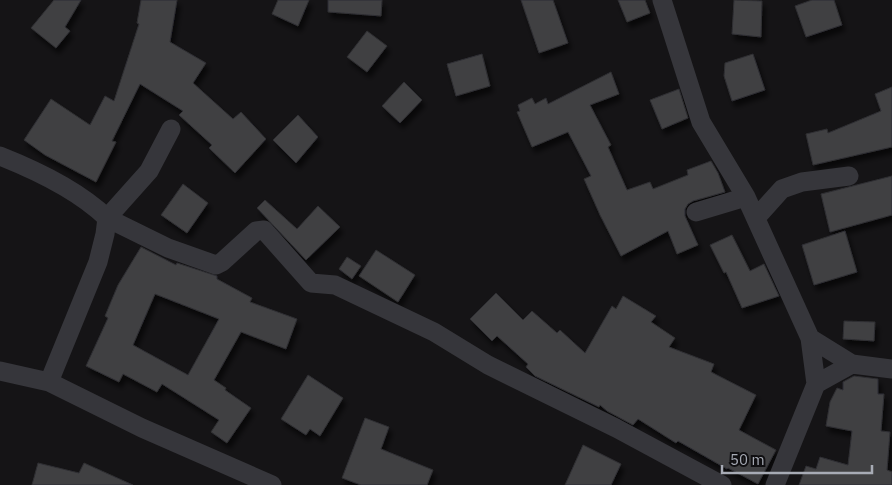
<svg xmlns="http://www.w3.org/2000/svg" width="892" height="485" font-family="'IBM Plex Sans',sans-serif">
  <style>
    .building { fill: #3f3f43; stroke: #2f2f32; fill-rule: evenodd; filter: url(#shadow) }
    .lines { fill: none; stroke-linecap: round; stroke-linejoin: round }
    .street { stroke: #36363b; stroke-width: 19 }
  </style>
  <defs>
    <filter id="shadow"><feDropShadow dx="3" dy="5.5" stdDeviation="2.5" flood-color="#0009"/></filter>
  </defs>
  <rect width="100%" height="100%" fill="#151416"/>
  <path class="building" d="M54,0h27l-16,27 5,4 -14,17 -25,-20z
    M141,0h36l-7,42 36,21 -13,20 40,36 8,-7 25,27 -31,34 -26,-25 3,-3 -33,-30 4,-4 -43,-27 -28,57 4,1 -20,40 -51,-27 -21,-15 27,-41 39,26 15,-29 9,5 25,-77 -2,-1z
    M278,0h31l-11,26 -26,-12z
    M328,0h54l-1,16 -53,-4z
    M521,0h32l15,43 -29,10z
    M618,0h27l5,13 -23,9z
    M734,0l28,1 -1,36 -29,-3z
    M812,0h22l8,25 -36,12 -11,-31z
    M367,31l20,15 -20,26 -20,-15z
    M482,54l8,32 -34,10 -9,-32z
    M753,54l12,36 -33,11 -8,-25 1,-13z
    M611,72l8,22 -29,11 21,40 -3,2 19,43 23,-8 3,7 35,-14 -1,-5 24,-9 7,12 7,19 -32,9 -5,3 -3,5v7l13,29 -21,9 -9,-23 -47,25 -21,-41 -16,-36 7,-3 -23,-44 -36,15 -15,-35 3,-1 -2,-6 14,-7 3,6 11,-6 2,6z
    M404,82l18,18 -22,23 -18,-17z
    M892,87v60l-79,18 -7,-31 21,-5 1,4 53,-22 -6,-17z
    M679,89l9,29 -26,11 -12,-29z
    M298,115l20,22 -22,26 -23,-23z
    M892,176v39l-62,17 -9,-38z
    M183,184l25,19 -21,30 -26,-18z
    M265,200l32,29 21,-23 22,21 -34,33 -49,-52z
    M845,231l12,41 -43,13 -12,-40z
    M732,235l18,36 14,-7 15,32 -37,12 -16,-36 -2,1 -14,-28z
    M141,247l35,18 1,-2 40,13v3l35,19 -2,4 47,17 -11,30 -45,-17 -27,48 12,8 -1,2 26,18 -24,35 -16,-11 8,-12 -57,-36 -5,8 -34,-18 -4,8 -33,-16 22,-48 -3,-2 13,-31zM155,294l64,25 -31,56 -55,-30z
    M376,250l39,25 -17,27 -39,-26z
    M347,257l14,9 -9,13 -13,-10z
    M496,293l27,27 9,-9 25,22 3,-3 25,23 27,-47 4,3 7,-13 33,20 -5,6 24,16 -6,9 45,17 -3,8 45,23 -17,35 37,20 -18,34 -30,-16 -1,1 -49,-28 -2,2 -38,-24 -5,6 -26,-14 -7,-6 -1,2 -64,-31 -9,-9 2,-3 -31,-28 -5,5 -22,-22z
    M844,321l31,1 -1,19 -31,-2z
    M308,375l35,23 -23,38 -10,-7 -4,6 -25,-16z
    M854,376l24,3v15h6l-3,37 9,1 -3,38 5,2v13h-93l7,-19 10,3 4,-12 28,8 4,-34 -26,-5 4,-24 7,-14 6,2v-8z
    M365,418l24,9 -8,22 52,21 -6,15h-66l-19,-7z
    M583,445l38,19 -10,21h-46z
    M38,463l41,10 5,-10 49,22h-101z"/>
  <g class="lines">
    <path class="street" d="M662,0l39,122 45,75 64,141 6,46
      M171,129l-22,42 -42,47 61,30 48,17 6,-3 34,-31 8,-1 47,53 24,2 99,47 54,33 128,63 106,57
      M0,156c38,15 78,34 107,62l-2,16 -7,28 -49,120
      M696,212l50,-15
      M756,218l26,-29 20,-7 47,-6
      M810,338l42,26
      M0,371l49,11 93,46 130,57
      M775,485l41,-101 36,-20 40,5"/>
  </g>
  <path d="M722 465v8h150v-8" fill="none" stroke="#a7abb5" stroke-width="2.5"/>
  <text x="730" y="465" font-size="15" fill="#a7abb5" stroke="#100f11" stroke-width="4" paint-order="stroke">50 m</text>
</svg>
